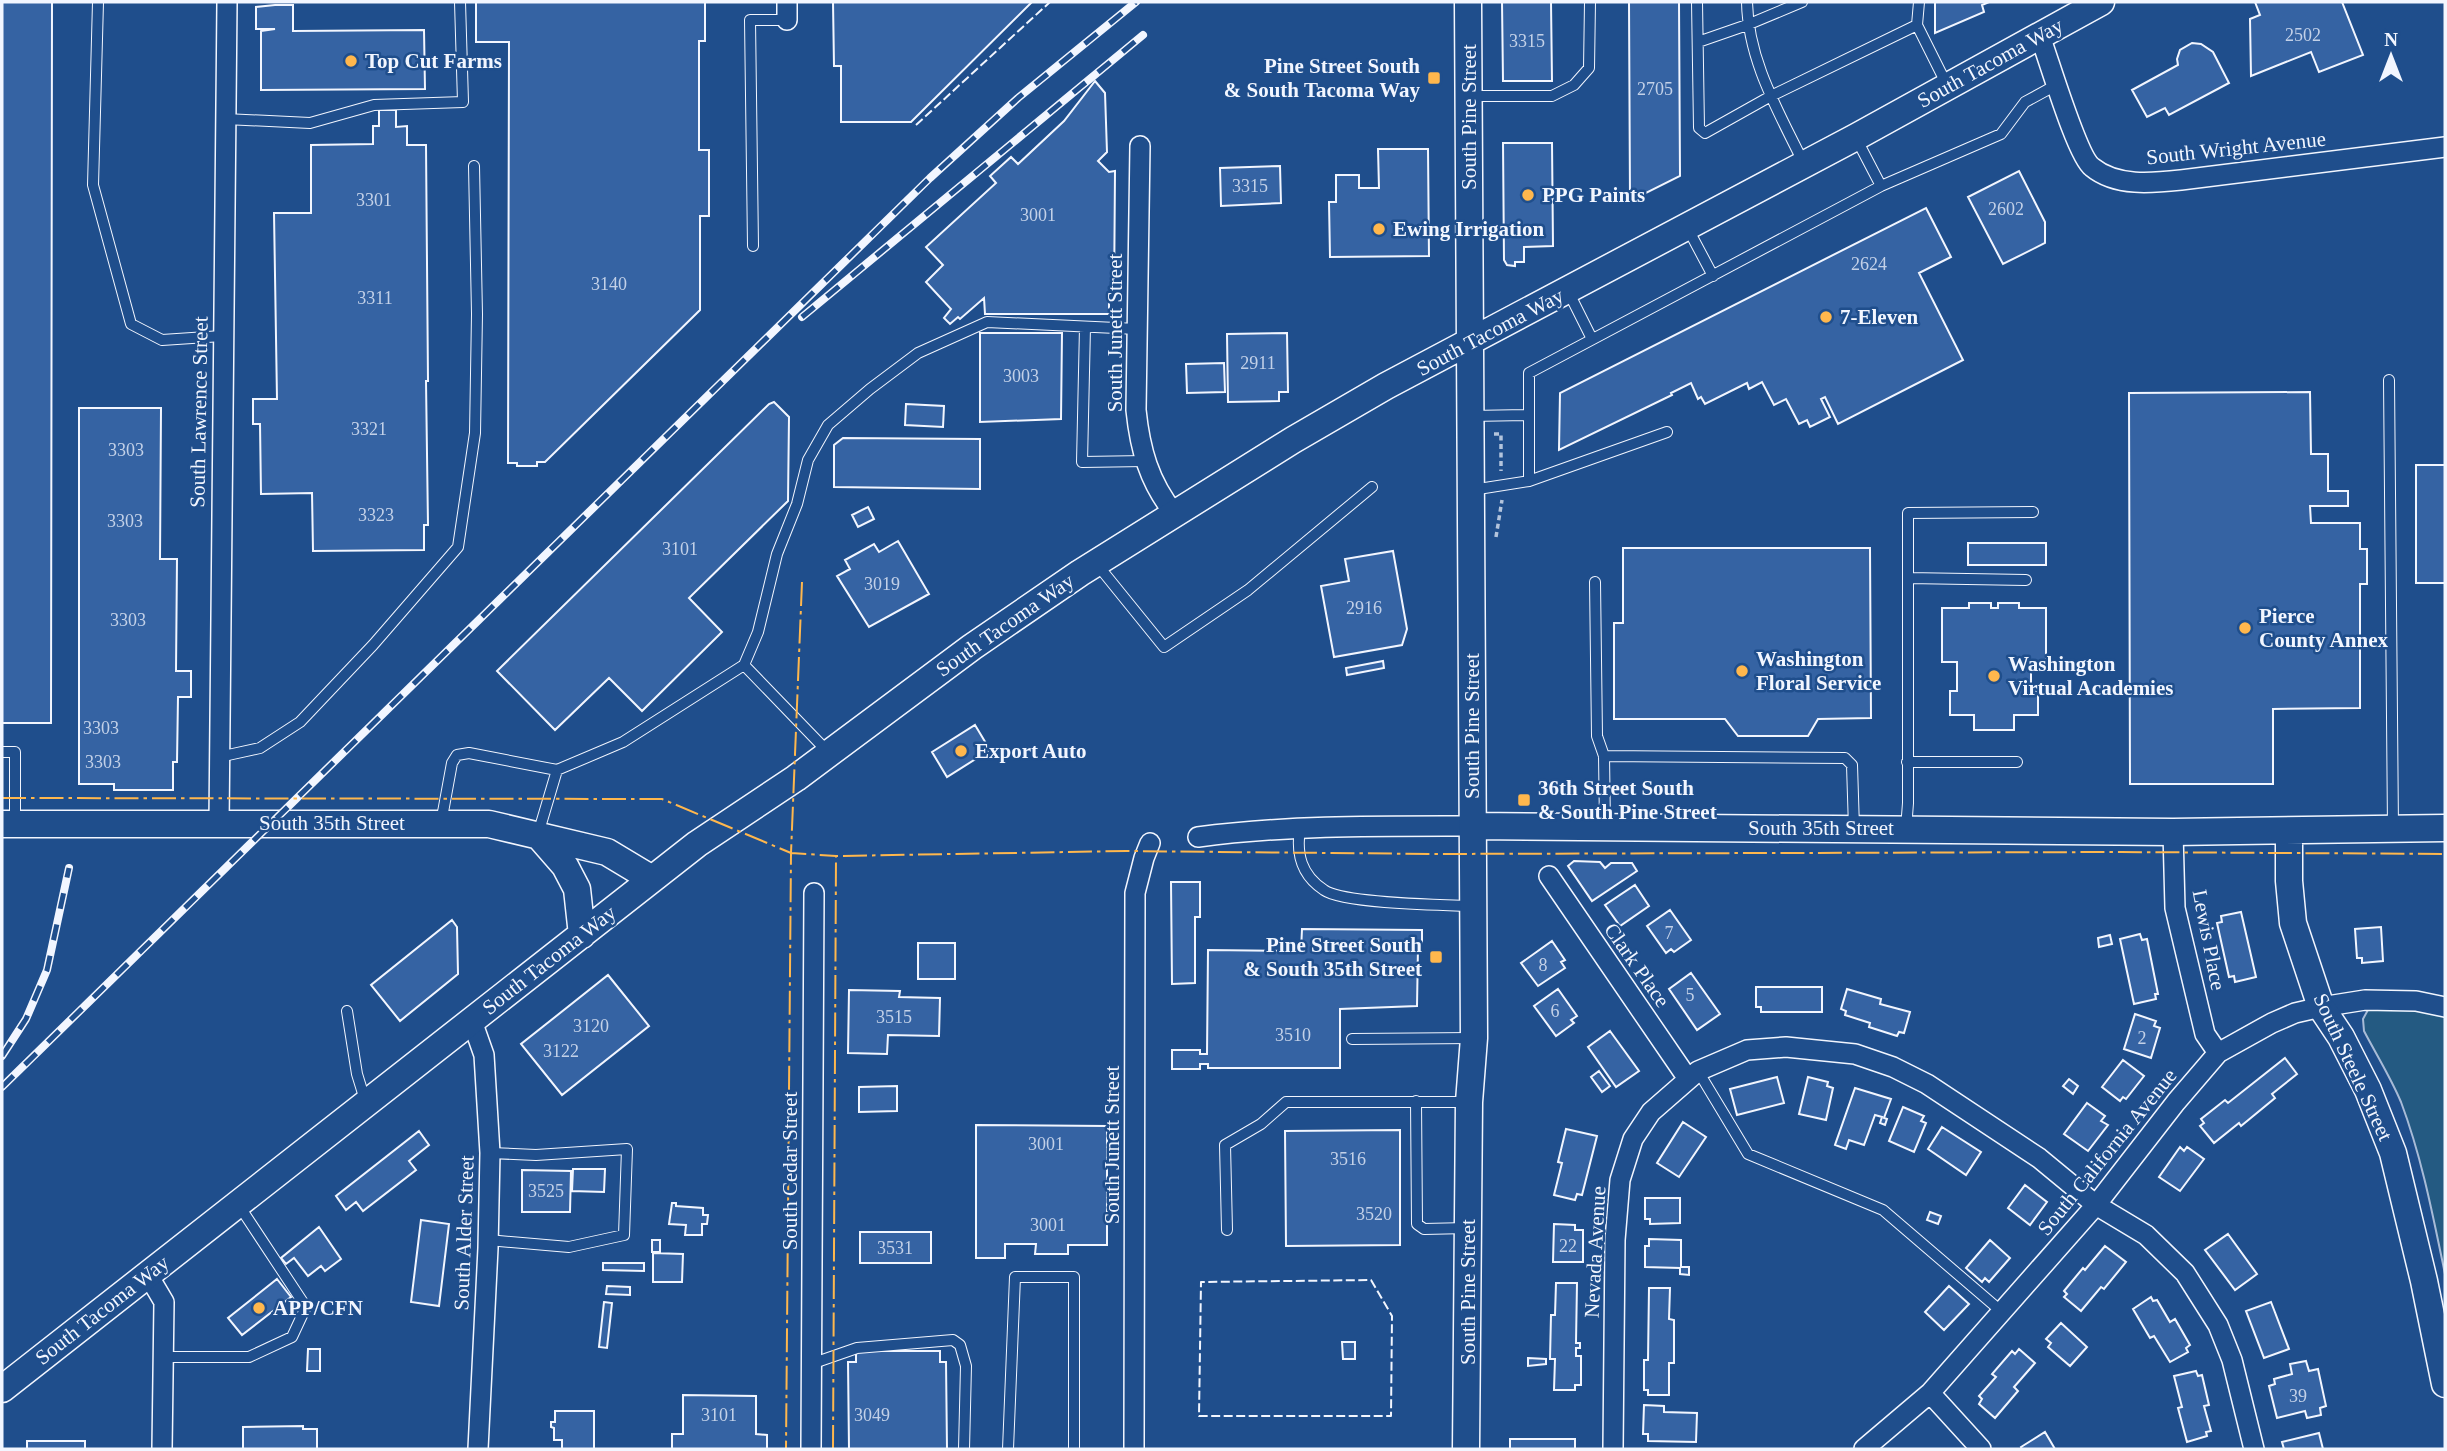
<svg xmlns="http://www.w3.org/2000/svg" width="2447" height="1451" font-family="'Times New Roman',serif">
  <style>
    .green { fill: #245a82; stroke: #a8bbd7; stroke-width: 2 }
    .building { fill: #3563a3; stroke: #f2f6ff; stroke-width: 2 }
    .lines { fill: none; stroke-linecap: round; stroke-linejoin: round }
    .lane-casing { stroke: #f2f6ff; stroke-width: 12 }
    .street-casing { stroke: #f2f6ff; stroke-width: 22 }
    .secondary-casing { stroke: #f2f6ff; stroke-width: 29 }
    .path { stroke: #b3c4dc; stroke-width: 3.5; stroke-dasharray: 5 3.5; stroke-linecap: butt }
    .lane { stroke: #1f4e8c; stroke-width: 10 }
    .street { stroke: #1f4e8c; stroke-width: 19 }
    .secondary { stroke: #1f4e8c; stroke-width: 26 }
    .rail-casing { stroke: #f2f6ff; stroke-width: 8 }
    .rail { stroke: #1f4e8c; stroke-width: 5; stroke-dasharray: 16; stroke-linecap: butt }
    .fence { stroke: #f2f6ff; stroke-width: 2; stroke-dasharray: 9 3.5; stroke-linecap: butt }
    .power { stroke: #ffb74d; stroke-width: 2; stroke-dasharray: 24 5 3.5 5; stroke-linecap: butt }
    .poi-dot { fill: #ffb74d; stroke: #1f4e8c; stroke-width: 2.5 }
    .labels { text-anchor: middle; stroke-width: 5; stroke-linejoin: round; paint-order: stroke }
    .number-label { font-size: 18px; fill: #c3d1e8 }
    .poi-label { font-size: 21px; font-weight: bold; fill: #f2f6ff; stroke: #1f4e8c; text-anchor: start }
    .street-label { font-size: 21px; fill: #f2f6ff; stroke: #1f4e8c }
  </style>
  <rect width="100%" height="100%" fill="#1f4e8c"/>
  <path class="green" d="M2369,1008l46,1 30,7v258c-12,-58 -23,-116 -44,-172 -10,-24 -25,-48 -37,-71l-1,-12z"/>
  <path class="building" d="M2,2h50l-1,721h-49z
    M476,2h229v39h-6v109h10v66h-9v94l-155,152h-8v4h-20v-3h-9l1,-421h-33z
    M833,2h199l-121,120h-70v-56h-7z
    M1502,2h49l1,79h-49z
    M1629,2h50l1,174 -50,25z
    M1935,2h54l-7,3 2,7 -49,21z
    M2255,2h87l21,53 -44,17 -8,-20 -60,24 -1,-57 10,-4z
    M275,5h18v26l131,-1 1,59 -164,1v-59l14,-2h-19v-22z
    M2192,43l9,1 12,8 16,31 -60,32 -4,-7 -18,9 -15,-27 46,-25 -1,-6 3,-9z
    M1095,81l10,12 2,59 -9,9 11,11 6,-1 -1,130h-5v13h-124l-1,-16 -24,21 -2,-2 -8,7 -6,-6 7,-9 -25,-27 17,-17 -17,-18 70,-64 -6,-7 21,-19 7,7 46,-43z
    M379,110h17v17l11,-1v19h19l2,236h-2l2,144h-4v25l-111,1 -1,-58 -51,1 -1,-70h-7v-25h24l-3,-186h37v-68l62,-1v-18h6z
    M1503,143h49l1,103 -29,1v15h-9v4l-8,-1 -3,-5z
    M1378,149h50l1,107 -99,1 -1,-55h7v-27h23v13h20z
    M1280,166l1,37 -60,3 -1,-38z
    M2019,171l26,51v21l-42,21 -35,-67z
    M1926,208l25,49 -32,16 44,87 -125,64 -13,-27 -4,2 9,18 -20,10 -3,-7 -8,4 -13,-25 -12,6 -12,-23 -13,7 -2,-6 -42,21 -4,-7 -3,2 -7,-16 -20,10 1,2 -113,55 1,-57z
    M980,333h82l-1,86 -81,3z
    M1287,333l1,59h-9v9l-51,1 -1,-68z
    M1224,363l1,29 -38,1 -1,-29z
    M2310,392l1,62h17v37h20v15h-38l1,17h49v26h7v35h-7v124l-87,1v75h-143l-1,-391z
    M774,402l15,15 -1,84 -99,97 33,34 -80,79 -33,-33 -54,52 -58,-59 272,-267z
    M906,404l38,2 -1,21 -38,-2z
    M79,408h82l-1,151h17l-1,112h15v26h-13l-1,65h-4v28h-59v-6h-35z
    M843,438l137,1v50l-146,-2v-42z
    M2416,465h29v118h-29z
    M868,507l6,12 -16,8 -6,-12z
    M898,541l31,53 -60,33 -32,-51 13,-7 -5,-9 29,-16 5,8z
    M1968,543h78v22h-78z
    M1623,548h247l1,170 -53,1 -10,17h-70l-13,-17h-111v-96h9z
    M1393,551l14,78 -5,16 -68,12 -13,-71 28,-5 -4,-22z
    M1969,603h22v5h7v-5h21v5h27v53h-15v30h7v24h-24v15h-40v-15h-24v-24h7v-29h-15v-54h27z
    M1383,661l1,7 -37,7 -1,-7z
    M975,725l15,25 -43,27 -15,-25z
    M1574,861l26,1 5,6 6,-5h21l5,8 -45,30 -24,-35z
    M1171,882h29v35h-5v66l-23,1z
    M1635,885l14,21 -29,20 -15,-21z
    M1670,910l21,30 -17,12 -3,-3 -5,4 -19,-27z
    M2241,912l15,65 -21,5 -1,-6 -5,1 -12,-54 5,-1 -1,-6z
    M452,920l5,7 1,47 -58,47 -29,-36z
    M2381,927l2,34 -21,2v-5h-5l-2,-29z
    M1302,929l120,1v17h-4l-1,59 -77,3v59h-132v-4h-8v5h-28v-19h28v4h7l1,-104 93,1z
    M2140,934l2,6 5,-1 11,55h-3l1,5 -22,5 -14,-65z
    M2110,935l2,9 -13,3 -1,-9z
    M1552,941l13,19 -4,2 4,6 -27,18 -17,-23z
    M918,943h37v36h-37z
    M1691,973l29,41 -23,16 -28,-41z
    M608,975l41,51 -87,69 -41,-51z
    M1756,987h66v25h-61v-5h-5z
    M1558,989l19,27 -6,4 3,3 -18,13 -22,-30z
    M1847,989l34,10 -1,5 30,8 -6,21 -5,-1 -2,4 -28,-9 1,-4 -25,-8 1,-4 -5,-2z
    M849,990l51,1 -1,6 41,1 -1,38 -51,-1 -1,19 -39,-1z
    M2135,1014l21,7 -2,5 6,2 -9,30 -27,-9z
    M1610,1031l29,40 -23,16 -28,-40z
    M2285,1058l12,16 -25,20 3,4 -34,28 -2,-3 -25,20 -14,-17 4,-3 -3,-4 24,-19 3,3z
    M2123,1060l21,16 -18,23 -3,-2 -3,4 -18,-14z
    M1599,1071l11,15 -8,6 -11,-15z
    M1777,1077l7,26 -47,12 -7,-26z
    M1808,1077l20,5 -1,4 6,2 -7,32 -27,-6z
    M2069,1079l9,7 -5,8 -10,-8z
    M897,1086v25l-38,1v-25z
    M1855,1088l36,11 -7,19 3,1 -2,6 -5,-2 2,-6 -7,-2 -11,30 -15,-5 -3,9 -11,-4z
    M2087,1103l18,13 -4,5 7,4 -20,26 -24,-17z
    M1903,1107l21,9 -3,5 5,2 -12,29 -25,-11z
    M1683,1122l23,15 -27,40 -22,-14z
    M976,1125l131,1v119h-39v9h-33l1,-10h-31v14h-29z
    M1942,1127l39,25 -15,23 -38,-26z
    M1566,1129l31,7 -15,59 -5,-1 -2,6 -21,-5 8,-32 -4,-1z
    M1400,1130v115l-114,1 -1,-115z
    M419,1131l10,14 -20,16 7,9 -53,41 -7,-9 -10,8 -10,-14z
    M2180,1147l4,4 3,-4 17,12 -24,32 -21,-14z
    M573,1169h32l-1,23 -32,-1z
    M522,1170l49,1 -1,41h-48z
    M2025,1185l22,17 -17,23 -22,-17z
    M1645,1198h35v25l-30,1v-5h-5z
    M672,1203h4v3l27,2v7h5l-1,9h-5v11h-17l1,-10 -17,-1z
    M1930,1212l11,4 -3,8 -11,-4z
    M421,1220l28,4 -10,82 -28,-4z
    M1554,1224l21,1v5h8v32h-30z
    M319,1227l22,32 -16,12 -4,-5 -13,10 -14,-18 -8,6 -5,-6z
    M860,1232h71v31h-71z
    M2228,1234l29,40 -22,16 -30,-40z
    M1649,1239l32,1v27h8v8l-9,-1v-6l-35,-1v-21h4z
    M652,1240h8v12h-8z
    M1990,1240l20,18 -21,24 -4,-4 -3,4 -16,-14z
    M2105,1246l21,16 -22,27 -3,-2 -20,24 -17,-14 3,-3 -3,-3 19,-23 2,2z
    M653,1253l30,1 -1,28h-29z
    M603,1263h41v8l-41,-1z
    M277,1279l14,18 -49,38 -14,-17z
    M1556,1283h21l-1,60h4v5h-4v8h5v29h-6v5h-21l1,-31h-5l1,-44h4z
    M607,1286l23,1v8l-24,-1z
    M1949,1286l20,18 -25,26 -19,-18z
    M1649,1288h21l-1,31 5,1v43h-5v32h-21v-5h-4v-30h4z
    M2151,1297l2,4 4,-1 13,22 5,-3 15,26 -4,3 2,4 -18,10 -16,-26 -4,2 -17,-29z
    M604,1302l8,1 -5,45 -8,-1z
    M2271,1302l18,47 -25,9 -18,-47z
    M2061,1323l26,24 -17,19 -22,-19 3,-4 -5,-4z
    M1342,1342h13v17h-12z
    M308,1349h12v22h-13z
    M2019,1349l16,14 -21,24 4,4 -23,27 -16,-14 3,-5 -3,-3 17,-19 -4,-3 20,-23 3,3z
    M856,1351h84v11h6l1,87h-98l-1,-87h8z
    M1528,1358l18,1v5l-18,2z
    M2306,1361l3,10 9,-2 8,37 -6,2 1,7 -14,3 -2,-7 -28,7 -8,-32 6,-2 -1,-5 18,-5 -2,-10z
    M2196,1371l2,5 4,-1 7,30 -5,1 7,25 -5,1 1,4 -20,6 -9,-34 4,-1 -8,-31z
    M683,1395l73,1v38l11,1v14h-95v-15h11z
    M1644,1405l20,1v6l33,1 -1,29 -48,-1v-7h-5z
    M555,1411h39v38h-32v-9h-8v-12l-3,-1v-5h4z
    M303,1426v3h14v20h-74v-22z
    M2045,1432l10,17h-33l-1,-2z
    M2319,1433l4,16h-39l-2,-7z
    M1510,1439h65v10h-65z
    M27,1441h58v8h-58z"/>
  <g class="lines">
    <g class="lane-casing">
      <path id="lane" d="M98,2l-5,183 38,139 31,16 60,-4
        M1697,2l2,126 6,5 66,-37 146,-71
        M1747,2c1,59 32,110 57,162
        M1919,2l-2,23 30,60
        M1698,42l49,-17 55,-23
        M1469,96h83l22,-11 15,-17 1,-66
        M225,119l85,4 64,-18 89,-3 -3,-100
        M1856,138l25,48
        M1687,227l26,49
        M753,246l-3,-226h37
        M1568,291l24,48
        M1085,327l-3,135 63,-1
        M2389,380l4,449
        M1471,416l58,-1
        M1529,481v-108l352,-187 120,-52 24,-32 33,-18
        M1472,490l57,-9 138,-49
        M1096,563l68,84 84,-57 124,-103
        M1908,578v-65l125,-1
        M1595,582l2,154 7,20 1,69
        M744,665l84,87
        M2,752h13v71
        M1604,756l241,2 7,7 2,63
        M219,757l41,-9 40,-26 73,-77 85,-98 17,-114 2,-119 -3,-148
        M1907,762h110
        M441,823l11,-60 5,-8 12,-2 88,17
        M1300,829c-4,25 1,46 24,61 20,14 120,15 149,16
        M1906,829l2,-26v-225l118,2
        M538,834l19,-64 66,-28 121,-77 14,-33 19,-78 20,-50 11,-44 20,-35 42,-36 48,-36 69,-31 150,7
        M347,1011l10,63 8,26
        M1352,1039l121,-1
        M1698,1071l50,83 135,56 119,102
        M1416,1101l1,123 7,5 43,-1
        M1227,1230l-2,-85 36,-21 25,-22h182
        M488,1240l81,7 55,-12 3,-86 -91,6 -46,-2
        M162,1357h87l43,-20 14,-30 -68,-103
        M811,1364l46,-16 96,-8 7,5 6,21 -2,83
        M1008,1449l7,-172h59v172"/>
    </g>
    <g class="street-casing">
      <path id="street" d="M787,2v18
        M2040,36c9,24 37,120 52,131 24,20 61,16 89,13l264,-33
        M1140,146l-4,264c4,39 13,72 38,103
        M219,824l8,-822
        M2173,832l2,76 30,126 13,19
        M1198,837c90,-12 184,-11 275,-11
        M1549,876l139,203
        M472,1021l12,34 6,98 -2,95 -10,201
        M148,1275l16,27 -2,147
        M1930,1393l51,56
        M811,1449l3,-556
        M1134,1449l1,-556 9,-35 6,-15
        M1613,1449l2,-209 5,-60 13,-41 18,-27 47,-41 49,-21 39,-3 69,7 38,13 34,17 112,74 57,47 50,30 39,38 33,52 14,35 22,89
        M1864,1449l66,-56 166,-188 80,-103 42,-49 54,-30 23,-10 26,-6 44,-7 51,1 29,6"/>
    </g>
    <g class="secondary-casing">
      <path id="secondary" d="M2,824h487l118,28 45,27
        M1473,826l700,6 272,-4
        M2289,831v50l4,42 28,84 20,30 27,53 25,63 31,128 21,103
        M538,835l27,31 12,23 5,46
        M2,1389l695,-545 99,-66 176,-131 108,-74 213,-133 93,-54 470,-249 245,-135
        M1466,1449l3,-347 5,-64 -6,-1036"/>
    </g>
    <path class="path" d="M1494,434h7v37
      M1496,537l6,-37"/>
    <use href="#lane" class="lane"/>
    <use href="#street" class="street"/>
    <use href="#secondary" class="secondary"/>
    <g class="rail-casing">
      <path id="rail" d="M802,317l341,-282
        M2,1056l24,-37 21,-49 22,-102
        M2,1087l928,-909 88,-80 118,-96"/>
    </g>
    <use href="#rail" class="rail"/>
    <path class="fence" d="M916,125l134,-123
      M1371,1280l21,36 -1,100h-192l2,-134z"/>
    <path class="power" d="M802,582l-11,271 45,3
      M2,798l660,1 129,54 -5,596
      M833,1449l3,-593 291,-5 305,3 689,-2 324,2"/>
  </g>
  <g class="poi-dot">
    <circle cx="351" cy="61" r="7"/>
    <rect x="1427" y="71" width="14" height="14" rx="3.5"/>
    <circle cx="1528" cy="195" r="7"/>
    <circle cx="1379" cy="229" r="7"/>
    <circle cx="1826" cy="317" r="7"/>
    <circle cx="2245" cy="628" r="7"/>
    <circle cx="1742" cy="671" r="7"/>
    <circle cx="1994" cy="676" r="7"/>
    <circle cx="961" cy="751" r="7"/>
    <rect x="1517" y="793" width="14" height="14" rx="3.5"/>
    <rect x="1429" y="950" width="14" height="14" rx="3.5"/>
    <circle cx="259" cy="1308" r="7"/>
  </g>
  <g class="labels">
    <g class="number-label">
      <text x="2303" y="41">2502</text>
      <text x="1527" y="47">3315</text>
      <text x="1655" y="95">2705</text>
      <text x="1250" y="192">3315</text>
      <text x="374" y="206">3301</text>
      <text x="2006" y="215">2602</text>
      <text x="1038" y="221">3001</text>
      <text x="1869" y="270">2624</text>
      <text x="609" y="290">3140</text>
      <text x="375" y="304">3311</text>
      <text x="1258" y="369">2911</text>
      <text x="1021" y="382">3003</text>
      <text x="369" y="435">3321</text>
      <text x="126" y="456">3303</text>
      <text x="376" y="521">3323</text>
      <text x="125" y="527">3303</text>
      <text x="680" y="555">3101</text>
      <text x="882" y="590">3019</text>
      <text x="1364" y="614">2916</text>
      <text x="128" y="626">3303</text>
      <text x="101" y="734">3303</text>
      <text x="103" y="768">3303</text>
      <text x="1669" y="939">7</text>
      <text x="1543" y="971">8</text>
      <text x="1690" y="1001">5</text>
      <text x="1555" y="1017">6</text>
      <text x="894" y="1023">3515</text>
      <text x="591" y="1032">3120</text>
      <text x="1293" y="1041">3510</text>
      <text x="2142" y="1044">2</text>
      <text x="561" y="1057">3122</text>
      <text x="1046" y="1150">3001</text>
      <text x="1348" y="1165">3516</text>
      <text x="546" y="1197">3525</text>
      <text x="1374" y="1220">3520</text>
      <text x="1048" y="1231">3001</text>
      <text x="1568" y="1252">22</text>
      <text x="895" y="1254">3531</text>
      <text x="2298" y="1402">39</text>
      <text x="719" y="1421">3101</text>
      <text x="872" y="1421">3049</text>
    </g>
    <g class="poi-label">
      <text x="365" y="68">Top Cut Farms</text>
      <text x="1420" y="73" text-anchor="end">Pine Street South<tspan x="1420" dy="24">&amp; South Tacoma Way</tspan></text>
      <text x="1542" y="202">PPG Paints</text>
      <text x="1393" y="236">Ewing Irrigation</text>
      <text x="1840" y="324">7-Eleven</text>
      <text x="2259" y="623">Pierce<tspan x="2259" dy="24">County Annex</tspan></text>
      <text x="1756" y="666">Washington<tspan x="1756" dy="24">Floral Service</tspan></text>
      <text x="2008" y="671">Washington<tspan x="2008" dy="24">Virtual Academies</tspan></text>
      <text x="975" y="758">Export Auto</text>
      <text x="1538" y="795">36th Street South<tspan x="1538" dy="24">&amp; South Pine Street</tspan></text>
      <text x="1422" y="952" text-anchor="end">Pine Street South<tspan x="1422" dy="24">&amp; South 35th Street</tspan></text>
      <text x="273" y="1315">APP/CFN</text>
    </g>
    <g class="street-label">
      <text transform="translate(1990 63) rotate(-29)" y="7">South Tacoma Way</text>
      <text transform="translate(1469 117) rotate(-90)" y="7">South Pine Street</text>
      <text transform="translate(2236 148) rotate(-6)" y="7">South Wright Avenue</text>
      <text transform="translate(1490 332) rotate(-28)" y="7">South Tacoma Way</text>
      <text transform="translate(1115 333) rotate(-90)" y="7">South Junett Street</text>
      <text transform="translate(199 412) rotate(-89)" y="7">South Lawrence Street</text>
      <text transform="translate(1005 625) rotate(-35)" y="7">South Tacoma Way</text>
      <text transform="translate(1472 726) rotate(-90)" y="7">South Pine Street</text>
      <text x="332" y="830">South 35th Street</text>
      <text x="1821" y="835">South 35th Street</text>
      <text transform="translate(2209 940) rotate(79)" y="7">Lewis Place</text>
      <text transform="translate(549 960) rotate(-38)" y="7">South Tacoma Way</text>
      <text transform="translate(1637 965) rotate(55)" y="7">Clark Place</text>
      <text transform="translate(2353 1067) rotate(65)" y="7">South Steele Street</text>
      <text transform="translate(1112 1145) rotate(-90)" y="7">South Junett Street</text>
      <text transform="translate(2107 1152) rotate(-51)" y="7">South California Avenue</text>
      <text transform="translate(790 1171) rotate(-90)" y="7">South Cedar Street</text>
      <text transform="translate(464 1233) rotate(-88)" y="7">South Alder Street</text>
      <text transform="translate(1595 1252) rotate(-87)" y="7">Nevada Avenue</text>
      <text transform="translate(1468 1292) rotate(-90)" y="7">South Pine Street</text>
      <text transform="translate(102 1310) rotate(-38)" y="7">South Tacoma Way</text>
    </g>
  </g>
  <rect width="2447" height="1451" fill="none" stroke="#f2f6ff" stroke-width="7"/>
  <g transform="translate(2391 56)" stroke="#1f4e8c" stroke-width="5" paint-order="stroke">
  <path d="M0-5L12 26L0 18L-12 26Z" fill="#f2f6ff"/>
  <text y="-10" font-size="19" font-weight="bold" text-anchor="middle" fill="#f2f6ff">N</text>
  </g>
</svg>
